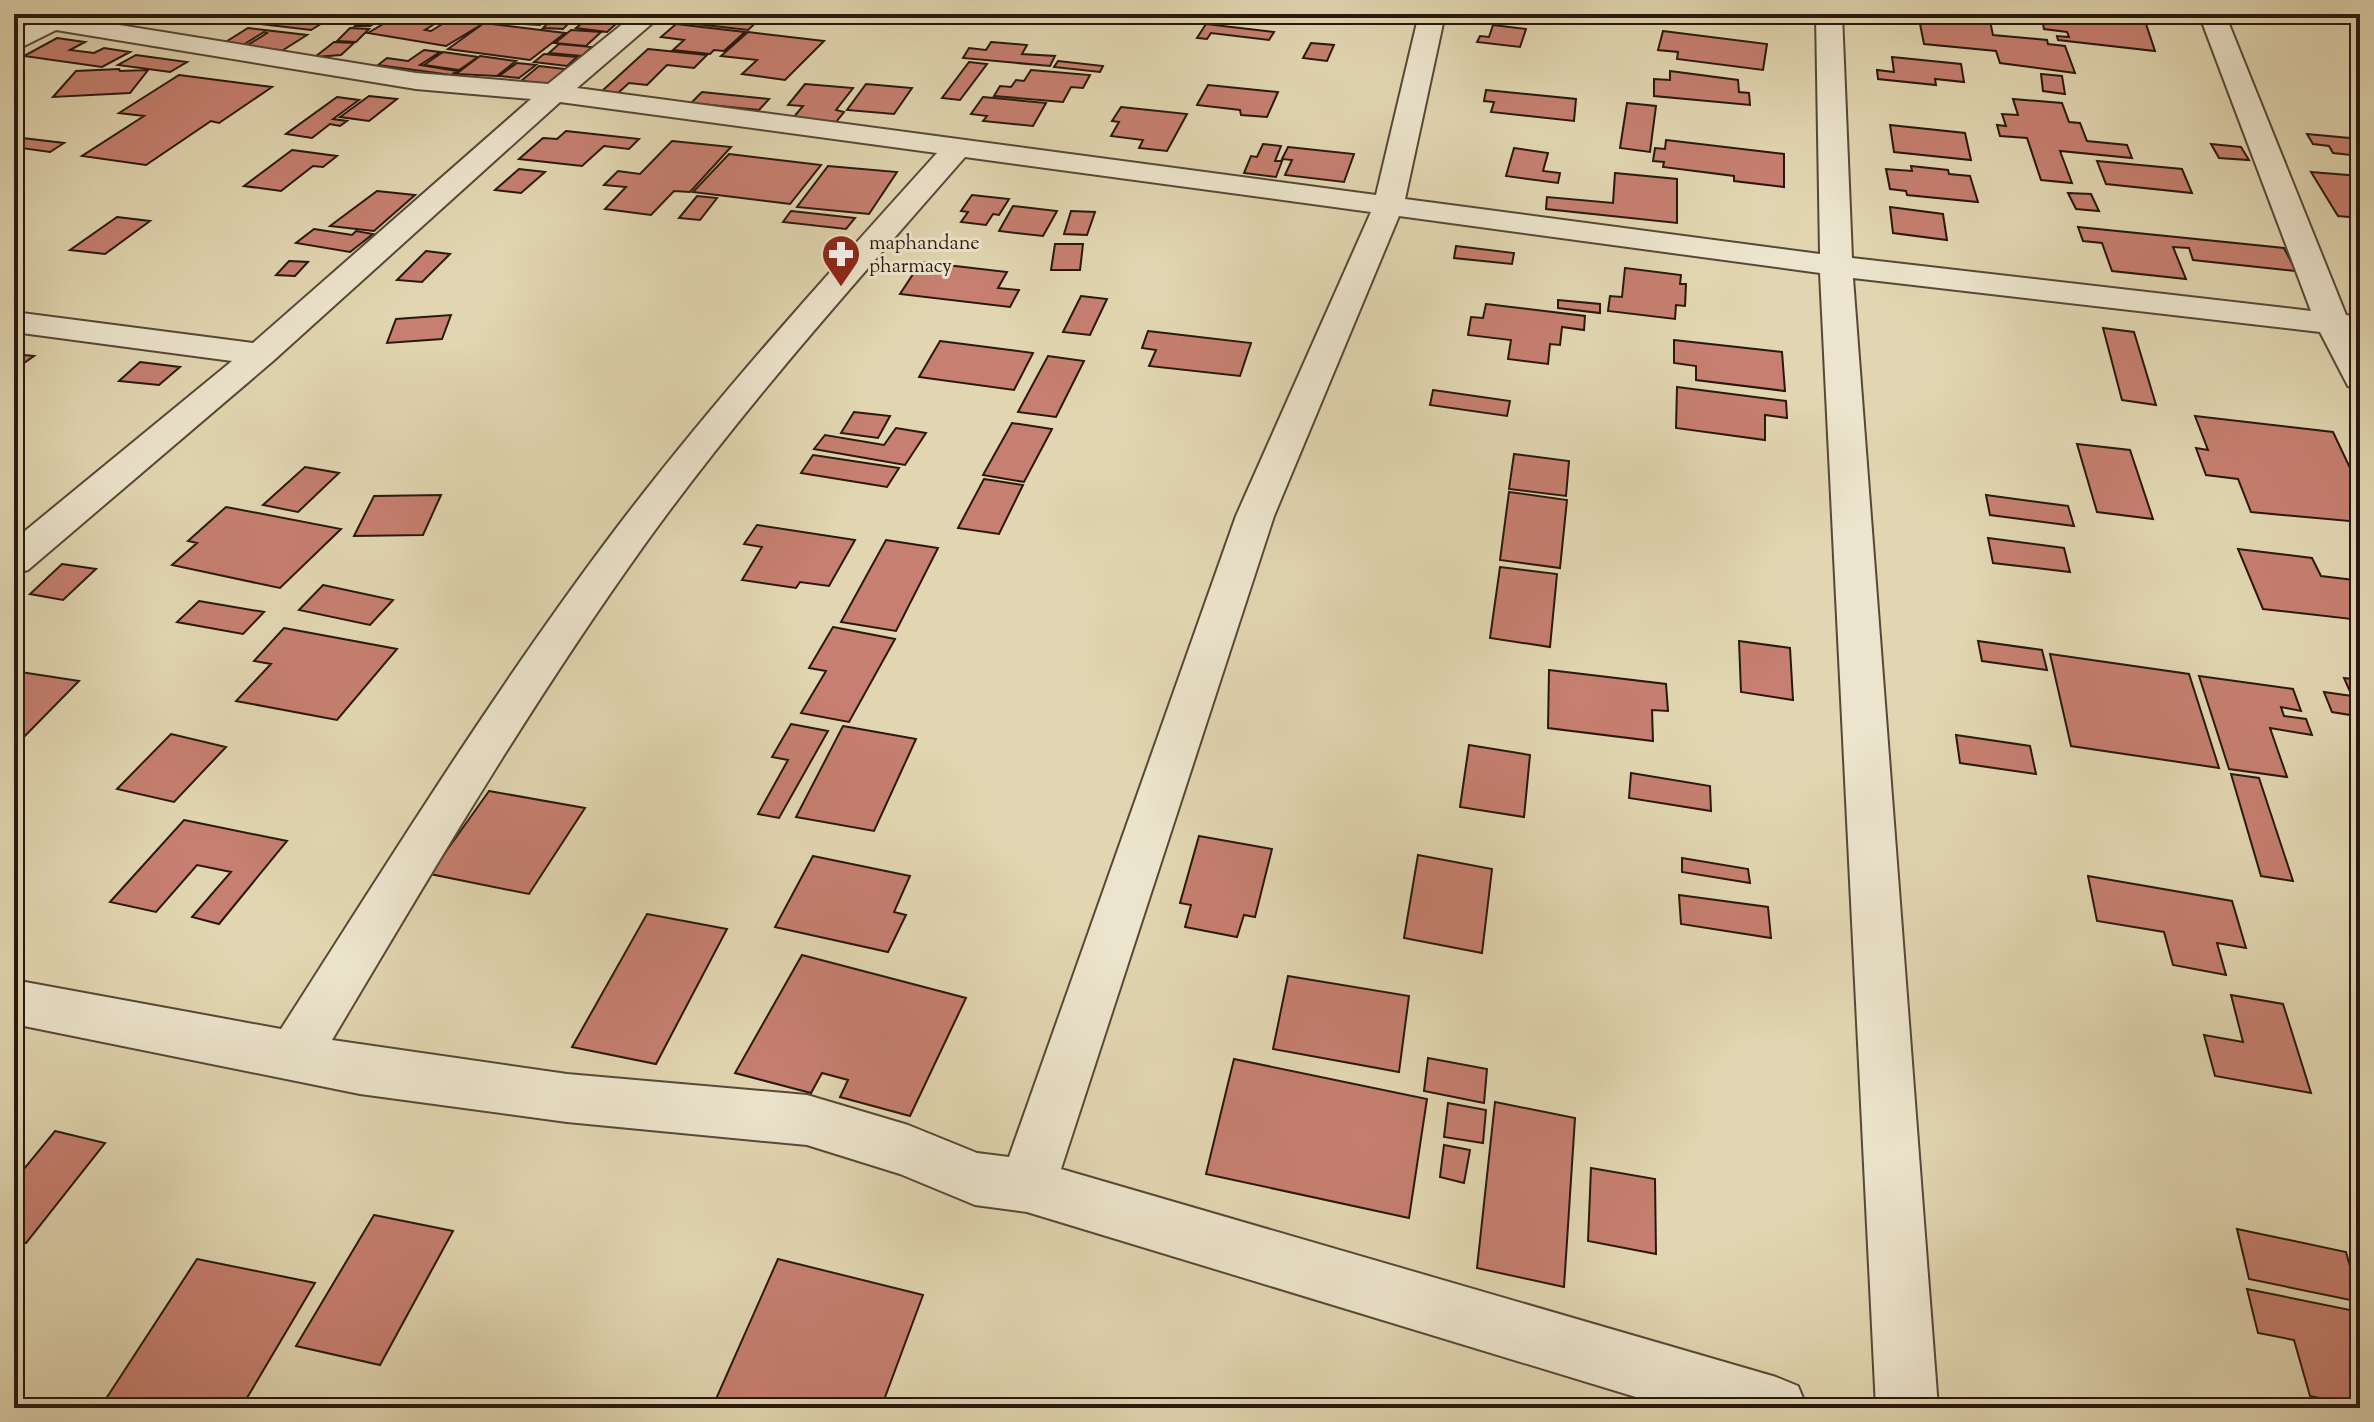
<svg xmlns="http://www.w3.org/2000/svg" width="2374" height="1422" font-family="'Sorts Mill Goudy',serif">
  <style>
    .building { fill: #c67f70; stroke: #29180d; stroke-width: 2 }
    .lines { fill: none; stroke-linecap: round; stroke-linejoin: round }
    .minor-casing { stroke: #574836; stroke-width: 4 }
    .minor { fill: #ece4cc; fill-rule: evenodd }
    .labels { text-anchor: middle; stroke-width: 6; stroke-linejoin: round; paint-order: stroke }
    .far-poi-label { font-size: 20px; fill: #29180d; stroke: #ece4cc; text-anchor: start }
  </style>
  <rect width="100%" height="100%" fill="#e1d6b1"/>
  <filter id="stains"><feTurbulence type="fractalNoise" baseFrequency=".0025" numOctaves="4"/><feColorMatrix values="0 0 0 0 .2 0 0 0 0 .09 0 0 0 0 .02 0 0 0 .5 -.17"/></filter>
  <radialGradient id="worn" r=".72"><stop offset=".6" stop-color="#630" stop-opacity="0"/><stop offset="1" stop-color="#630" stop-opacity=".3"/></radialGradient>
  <path class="building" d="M267,14h26l-5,4 36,4 -13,8 -59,-7z
    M391,14l-21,12h-15l10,-9 -30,-2z
    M400,14l44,4 -19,12 6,1 21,-13 32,5 -38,23 -78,-13z
    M533,14h20l-13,11 -19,-1z
    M557,14h21l-15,15 -20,-1z
    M593,14h14l18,2 -18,16 -31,-4z
    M697,14h68l-17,16 -61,-7z
    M1918,14l72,7 3,14 54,5 1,4 17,2 10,27 -75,-10 -4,-12 -72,-7z
    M2041,14l105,10 9,27 -97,-11 -1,-4 12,1 -2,-5 -23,-3z
    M484,23l81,10 -35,27 -82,-11z
    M676,24l69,8 -21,19 -10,-1 -4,4 -37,-4 11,-10 -23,-3z
    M1206,24l68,8 -5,8 -58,-7 -4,6 -10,-1z
    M1493,25l33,4 -6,18 -43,-5 3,-6 9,1z
    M248,28l59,7 -27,17 -37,-4 24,-15 -3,-1 -21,13 -19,-2z
    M350,28l19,1 -13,13 -19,-1z
    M571,30l30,2 -15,14 -31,-3z
    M1663,31l104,13 -4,26 -86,-11 1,-7 -20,-2z
    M748,32l76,9 -39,39 -43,-6 15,-14 -36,-4z
    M57,38l28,4 -15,8 24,3 10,-5 26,4 -28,15 -78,-11z
    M334,42l20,1 -13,12 -26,2z
    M991,42l36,3 -5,9 33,2 -5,10 -87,-8 6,-10 17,2z
    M1311,43l23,2 -7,16 -24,-3z
    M559,44l33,3 -10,9 -33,-3z
    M648,49l59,6 -13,13 -27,-3 -20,20 -18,-2 -11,10 -16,-2z
    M424,50l16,2 -20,13 37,6 -6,4 -73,-10 9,-7 21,3z
    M443,52l35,5 -19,13 -35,-5z
    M544,54l33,3 -10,9 -33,-4z
    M136,55l51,7 -17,10 -52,-7z
    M480,56l36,5 -19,15 -41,-2z
    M1892,57l69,7 3,18 -29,-3 1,6 -58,-6 -1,-9 17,2z
    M1058,61l45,5 -3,6 -46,-5z
    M969,62l18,2 -27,36 -18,-2z
    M517,63l19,2 -17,13 -20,-2z
    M539,66l26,3 -6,6 7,1 -10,9 -35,-4z
    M119,69l1,2 28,-1 -18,23 -77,4 23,-26z
    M1031,70l59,5 -7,13 -12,-1 -8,15 -69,-6 6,-10 11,1 5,-7 8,1z
    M1670,71l68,9 1,12 10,1 1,12 -96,-9v-17l16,1z
    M2041,74l21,2 3,18 -22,-3z
    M179,75l93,12 -53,36 -8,-2 -65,44 -64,-9 62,-40 -25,-3z
    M805,84l48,4 -17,22 8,2 -8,10 -43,-4 10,-12 -15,-1z
    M866,84l46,4 -18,26 -47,-4z
    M1208,85l70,7 -11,25 -26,-2 -1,-5 -43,-5z
    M1486,90l90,9 -2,22 -83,-9 3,-10 -10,-1z
    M702,92l67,7 -10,11 -68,-7z
    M369,96l28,3 -28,22 -29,-4z
    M337,97l22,3 -26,19 14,2 -7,5 -10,-2 -18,14 -26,-4z
    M983,97l63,6 -13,23 -50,-5 4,-5 -16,-2z
    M2013,99l49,4 7,19 11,1 7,18 40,4 5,13 -72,-7 12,32 -31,-3 -14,-42 -27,-2 -3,-11 9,1 -4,-12 16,1z
    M1627,103l29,3 -6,46 -30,-4z
    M1121,107l66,7 -20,37 -28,-3 4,-8 -32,-4 8,-14 -7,-1z
    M1890,125l75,8 6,27 -77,-8z
    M566,131l73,8 -10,10 -25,-3 -22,20 -63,-7 24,-21 14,1z
    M2307,134l53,5v17l-27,-3 -4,-7 -16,-2z
    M14,137l50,6 -14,9 -36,-5z
    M1666,140l118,14v33l-50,-6v-5l-71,-9 1,-5 -11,-1 2,-13 10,1z
    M672,141l59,6 -41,45 -16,-1 -23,24 -46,-6 21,-22 -22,-2 14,-14 22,3z
    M1263,144l18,2 -6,15h7l-6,16 -32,-4 7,-17 6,1z
    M2211,144l30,3 8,13 -30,-2z
    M1288,147l66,7 -10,28 -59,-7 7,-15 -10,-1z
    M1514,148l34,5 -5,18 17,2 -2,10 -52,-7z
    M292,150l45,6 -14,11 -10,-1 -32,25 -37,-5z
    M729,154l92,11 -31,39 -97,-12z
    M2097,161l85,8 10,24 -86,-9z
    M828,166l69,6 -28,42 -72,-7z
    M1911,166l37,4 1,4 21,2 8,26 -71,-7 -1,-4 -16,-2 -4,-20 26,2z
    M519,169l26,3 -24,21 -26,-3z
    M2311,172l49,4v42l-22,-2z
    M1615,173l62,6v44l-131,-14 1,-12 66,6z
    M377,191l38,4 -41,36 -44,-5z
    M2068,193l23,1 8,17 -23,-2z
    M972,195l37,4 -10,16 -6,-1 -7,11 -25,-3 7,-10 -7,-1z
    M697,196l20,2 -17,22 -21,-2z
    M1013,206l44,5 -14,25 -44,-5z
    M1890,207l53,7 4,26 -54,-7z
    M791,211l64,7 -9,11 -63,-7z
    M1071,211l24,1 -8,23 -23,-1z
    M117,217l33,4 -45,33 -35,-4z
    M2078,227l206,21 12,23 -103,-11 -4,-12 -16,-1 13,32 -74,-8 -10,-28 -19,-2z
    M314,229l38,6 4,-4 17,3 -23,18 -54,-9z
    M1055,244h28l-3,26h-29z
    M1456,246l58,7 -2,11 -58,-6z
    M426,251l24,3 -28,28 -25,-2z
    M289,261l19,1 -13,14 -19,-1z
    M921,262l86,10 -9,16 21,2 -9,17 -110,-13z
    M1625,268l56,7 -1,9h6l-1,22 -9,-1 -1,14 -67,-8 2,-15 12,1z
    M1081,296l26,3 -17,36 -27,-3z
    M1558,300l42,4v9l-42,-5z
    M1486,304l99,12 -1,14 -22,-3 -2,18 -10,-1 -2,20 -40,-5 3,-19 -43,-5 3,-18 12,1z
    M451,315l-9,24 -55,4 9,-24z
    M2103,328l31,4 22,73 -34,-5z
    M1148,331l103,12 -11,33 -91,-10 7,-16 -14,-2z
    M1674,340l108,12 3,39 -89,-11v-14l-22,-3z
    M940,341l93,12 -19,37 -95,-13z
    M14,354l20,2 -20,14z
    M1048,356l36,5 -28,56 -38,-5z
    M140,362l40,5 -21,18 -40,-4z
    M1677,387l109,14 1,17 -22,-3v25l-89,-12z
    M1433,390l77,11 -3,15 -77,-11z
    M854,412l36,4 -12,22 -37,-5z
    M2195,416l138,16 27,57v33l-109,-10 -13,-33 -32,-4 -10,-27 12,2z
    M1012,423l40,6 -28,53 -41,-7z
    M896,428l30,5 -21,32 -91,-16 11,-14 59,10z
    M2077,444l53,6 23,69 -56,-7z
    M1514,454l55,7 -3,35 -57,-7z
    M813,455l86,13 -12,19 -86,-14z
    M305,467l34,6 -41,39 -35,-7z
    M984,479l39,6 -24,49 -41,-6z
    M1509,492l58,8 -7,68 -60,-8z
    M441,495l-18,40 -69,1 20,-40z
    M1986,495l82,11 6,20 -84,-11z
    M226,507l115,22 -61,59 -108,-23 25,-22 -9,-2z
    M757,525l98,15 -26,46 -29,-4 -4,6 -54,-8 20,-33 -18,-3z
    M1988,538l76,10 6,24 -77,-9z
    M886,540l52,8 -42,83 -55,-9z
    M2238,549l74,9 9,18 33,4 6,12v28l-97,-11z
    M62,564l34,5 -33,31 -33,-6z
    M1500,567l57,7 -7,73 -60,-9z
    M323,585l70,15 -23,25 -71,-15z
    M199,601l65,11 -21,22 -66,-12z
    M833,627l62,12 -46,83 -48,-9 25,-42 -17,-3z
    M284,628l113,21 -60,71 -101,-19 35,-37 -17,-3z
    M1739,641l51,7 3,52 -52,-8z
    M1978,641l64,9 5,20 -65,-9z
    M2050,654l139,20 30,94 -148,-22z
    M1549,670l117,14 2,27 -16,-1 1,31 -105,-13z
    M14,671l65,10 -65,66z
    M2199,676l94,13 8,22 -20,-4 3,9 22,3 6,16 -42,-7 17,49 -58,-8z
    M2344,678l16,2v44l-4,-8 -24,-4 -8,-20 28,4z
    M791,724l37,7 -49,87 -21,-4 30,-54 -16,-3z
    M843,726l73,13 -42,92 -78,-14z
    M171,734l55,13 -52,55 -57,-13z
    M1956,735l74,11 6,28 -76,-11z
    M1469,745l61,10 -6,62 -64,-10z
    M1631,773l79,13 1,25 -82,-13z
    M2231,774l28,4 34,103 -32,-5z
    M489,791l96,17 -56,86 -99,-20z
    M184,820l103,21 -68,83 -27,-7 39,-45 -34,-7 -41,47 -46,-10z
    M1199,836l73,13 -17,68 -11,-2 -7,22 -52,-10 6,-22 -11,-2z
    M1418,855l74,14 -10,84 -78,-15z
    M813,856l97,20 -16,36 12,3 -18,37 -113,-25z
    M1682,858l66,11 2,14 -68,-11z
    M2088,876l144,25 14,47 -29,-5 9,32 -53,-10 -9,-33 -67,-11z
    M1679,895l89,12 3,31 -90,-14z
    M647,914l80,15 -71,135 -84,-17z
    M802,955l164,43 -56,118 -70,-19 8,-17 -26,-7 -11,20 -76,-20z
    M1288,976l121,20 -10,76 -126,-23z
    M2231,995l52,9 28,89 -96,-17 -11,-41 39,7z
    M1428,1058l59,11 -3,34 -60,-12z
    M1234,1059l193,40 -18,119 -203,-44z
    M1495,1102l80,16 -11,169 -87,-19z
    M1448,1103l38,7 -3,33 -39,-6z
    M55,1131l50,12 -79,100 -12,-3v-59z
    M1444,1145l26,5 -6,33 -24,-6z
    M1591,1168l64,11 1,75 -68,-13z
    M374,1215l79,16 -73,134 -84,-19z
    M2237,1229l109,23 14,50 -111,-23z
    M197,1259l118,24 -74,125h-141z
    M778,1259l145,36 -42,113h-169z
    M2247,1289l113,23v96h-19l-2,-6 -29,-6 -16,-56 -36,-7z"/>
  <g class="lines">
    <g class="minor-casing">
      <path id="minor" d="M47,14h32l-3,4 340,55 132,11 87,-70h28l-86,74 799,107 43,-181h26l-40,185 415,55 -4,-240h26l10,244 459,53 -112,-297h26l121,301 14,2v20h-4l4,7v45l-12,-3 -28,-54 -467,-54 85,1130h-62l-56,-1135 -421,-57 -125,300 -213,653 715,208 22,9 9,22h-135l-645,-196 -52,-7 -75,-31 -93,-29 -240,-23 -207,-28 -346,-70v-44l267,49c109,-170 215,-342 337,-503 99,-130 209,-251 319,-373l-377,-51 -287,259 -245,209 -14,4v-34l218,-179 -218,-29v-20l239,31 278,-244 -115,-10 -360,-59 -42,21v-19zM965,157l406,55 -135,304 -227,641 -32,-4 -69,-28 -101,-30 -240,-21 -235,-34c100,-168 199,-337 313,-496 98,-136 210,-261 320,-387z"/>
    </g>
    <use href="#minor" class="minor"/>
  </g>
  <defs>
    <g id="pharmacy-pin" transform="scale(2)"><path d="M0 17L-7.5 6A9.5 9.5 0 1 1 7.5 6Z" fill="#8f2418" stroke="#ece4cc"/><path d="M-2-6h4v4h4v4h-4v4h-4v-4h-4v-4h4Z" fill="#fff"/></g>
  </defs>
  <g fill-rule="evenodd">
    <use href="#pharmacy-pin" x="841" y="254"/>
  </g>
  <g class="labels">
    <g class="far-poi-label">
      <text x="869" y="249">maphandane<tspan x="869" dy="23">pharmacy</tspan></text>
    </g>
  </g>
  <rect width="2374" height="1422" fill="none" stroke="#e1d6b1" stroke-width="48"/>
  <rect x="16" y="16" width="2342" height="1390" fill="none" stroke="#29180d" stroke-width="4"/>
  <rect x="24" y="24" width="2326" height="1374" fill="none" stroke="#29180d" stroke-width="2"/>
  <rect width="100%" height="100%" filter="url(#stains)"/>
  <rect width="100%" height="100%" fill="url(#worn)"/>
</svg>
